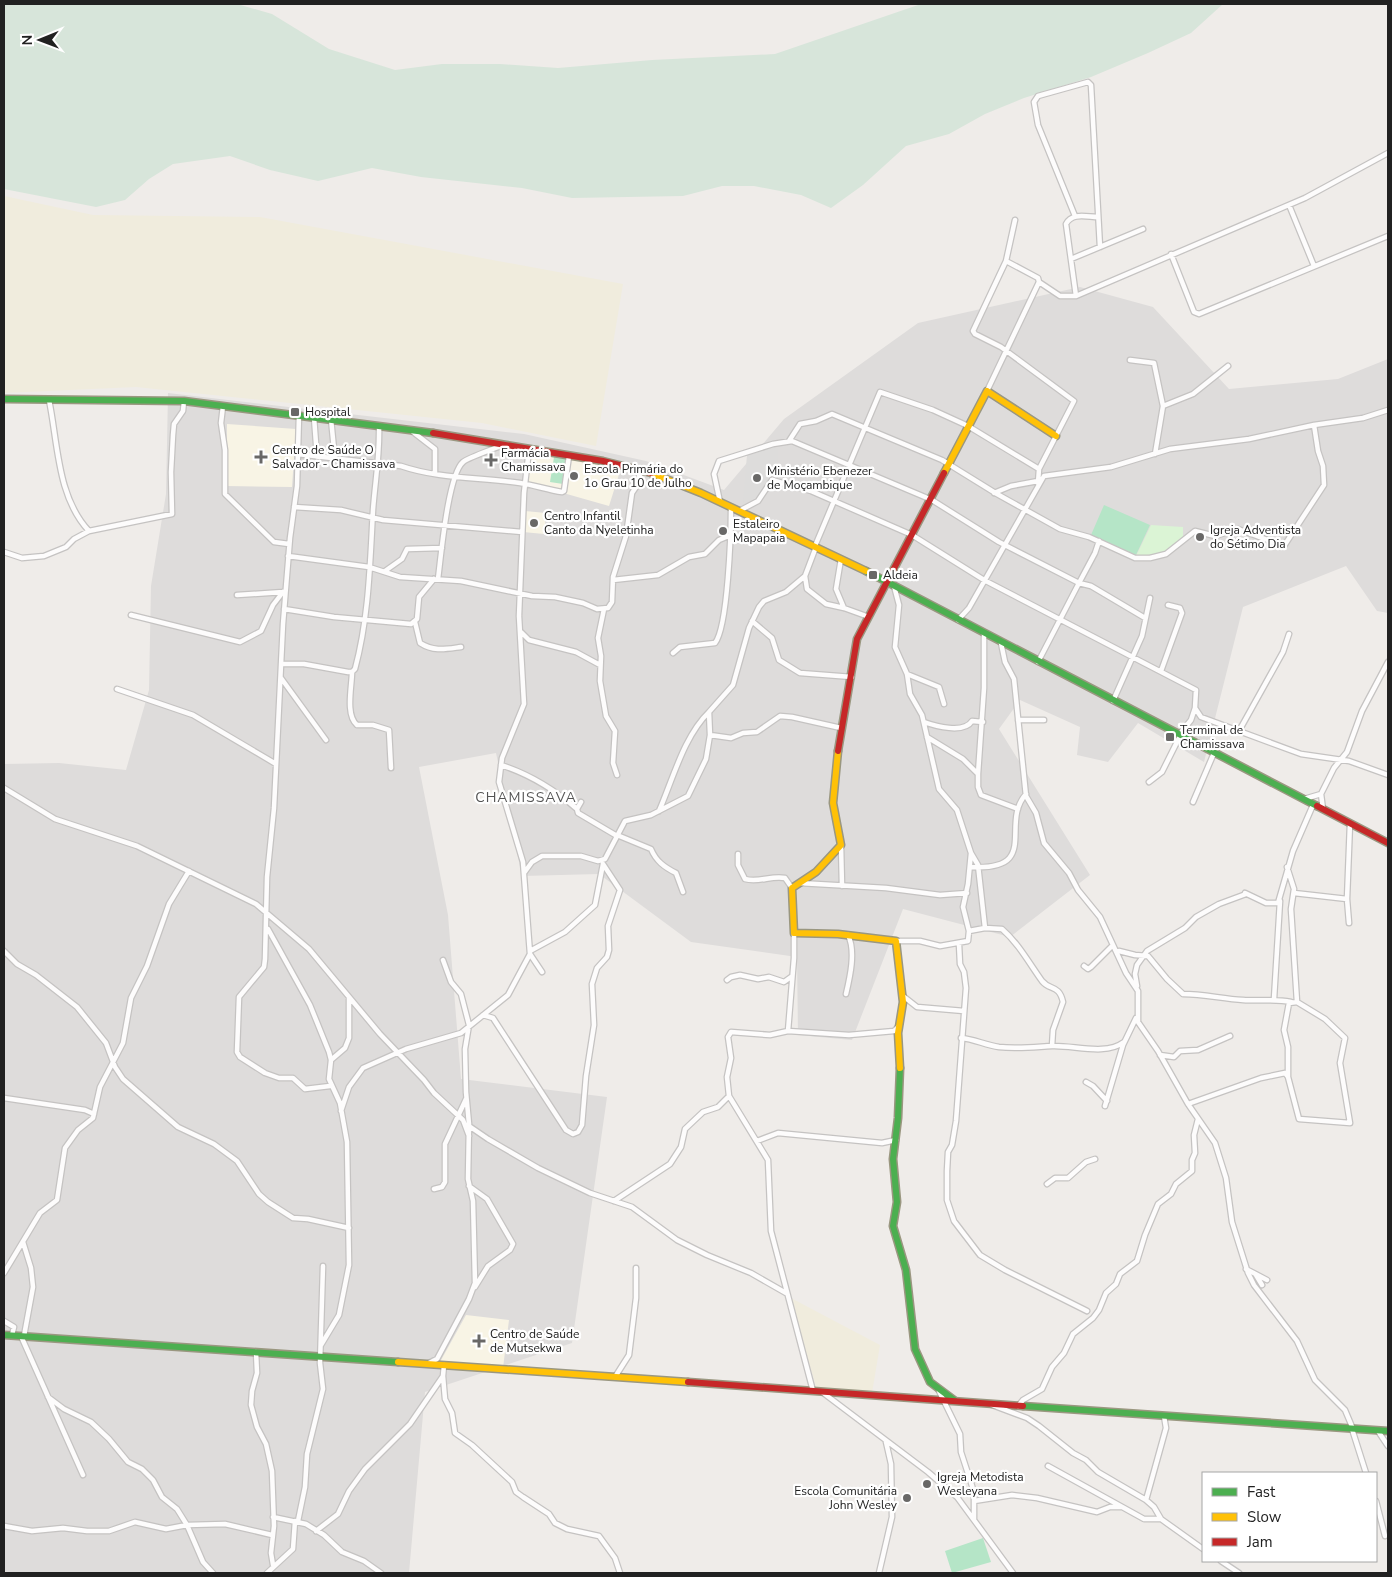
<svg xmlns="http://www.w3.org/2000/svg" width="1392" height="1577" font-family="'Nunito Sans',sans-serif">
  <style>
    .residential { fill: #dedcdb }
    .education { fill: #f8f4e5 }
    .religious { fill: #dddcdb }
    .farmland { fill: #f0ecdd }
    .wetland { fill: #d7e5da }
    .park { fill: #dbf4d5 }
    .pitch { fill: #b5e5c7 }
    .lines { fill: none; stroke-linecap: round; stroke-linejoin: round }
    .street-casing { stroke: #c5c3c2; stroke-width: 7 }
    .fast-casing { stroke: #9a9780; stroke-width: 9 }
    .slow-casing { stroke: #9a9780; stroke-width: 9 }
    .jam-casing { stroke: #9a9780; stroke-width: 9 }
    .street { stroke: #fdfcfc; stroke-width: 4.5 }
    .fast { stroke: #4caf50; stroke-width: 6 }
    .slow { stroke: #ffc107; stroke-width: 6 }
    .jam { stroke: #c62828; stroke-width: 6 }
    .poi-dot { fill: #696867; stroke: #fff; stroke-width: 2 }
    .labels { text-anchor: middle; stroke-width: 4.5; stroke-linejoin: round; paint-order: stroke }
    .poi-label { font-size: 12px; fill: #212121; stroke: #fff; text-anchor: start }
    .neighbourhood-label { font-size: 14px; letter-spacing: 1px; fill: #545454; stroke: #fff }
  </style>
  <rect width="100%" height="100%" fill="#efece9"/>
  <path class="residential" d="M1080,287l73,20 76,82 109,-10 50,-20v254l-11,-2 -31,-45 -103,41 -39,155 -66,-39 -30,39 -31,-7 3,-28 -60,-27 -21,29 91,146 -80,62 -107,-28 -51,131 -54,-5 -1,-78 -106,-15 -92,-68 -77,2 -26,-123 -77,14 29,148 13,164 146,18 -35,246 -147,49 -16,181h-405v-809l55,-1 67,7 23,-80 2,-104 15,-92 2,-101 356,41 122,27 78,29 60,-71 134,-96z"/>
  <path class="education" d="M227,424l69,5 -4,58 -65,-1z
    M530,451l91,17 -12,38 -81,-23z
    M525,511l21,2 -2,21 -21,-2z
    M466,1315l43,5 -6,48 -63,-6z"/>
  <path class="religious" d="M773,447l5,1v11l-18,39 -9,7 -8,-3 4,-47z"/>
  <path class="farmland" d="M4,196l89,19 167,2 363,67 -27,162 -114,-23 -346,-36 -132,6z
    M789,1297l91,48 -8,48 -55,-3z"/>
  <path class="wetland" d="M4,4h233l35,10 57,35 66,21 47,-6h58l58,4 94,-8 123,-6 146,-50h302l-32,29 -43,20 -57,24 -67,21 -39,16 -36,20 -43,12 -43,39 -32,23 -30,-13 -47,-9h-32l-39,10 -111,2 -50,-10 -101,-11 -49,-9 -54,13 -48,-11 -40,-14 -57,8 -24,15 -24,21 -29,7 -92,-18z"/>
  <path class="park" d="M1151,525l32,2v14l-16,12 -31,3z"/>
  <path class="pitch" d="M554,457l13,2 -4,25 -13,-2z
    M1104,505l46,20 -14,30 -45,-20z
    M983,1538l8,24 -39,11 -7,-22z"/>
  <g class="lines">
    <g class="street-casing">
      <path id="street" d="M1289,205l25,61
        M1075,216l-37,-91 -4,-23 4,-6 50,-14 3,3 9,162
        M1015,220l-9,41 -33,70 2,3 26,13 73,54 -35,68 -1,14
        M1171,254l23,58 5,2 189,-78
        M1071,259l72,-30
        M1006,261l32,17 1,4 21,14h16l229,-98 83,-45
        M1076,296l-10,-72c6,-12 21,-7 32,-7
        M1130,360l24,3 9,43
        M987,391l52,-109
        M49,400c9,43 8,97 40,131
        M223,406l-2,17 4,27v44l49,48 15,2
        M299,415l-2,71 -7,52 -7,86 -9,184 -7,69 -2,82 -1,8 -25,30 -2,55 3,5 25,16 14,5h14l12,11 25,-3
        M314,417l3,40
        M331,419l4,40
        M413,432l22,17v24
        M789,441l11,-17 16,-3 16,-7 110,46 55,34 63,35 29,8 46,21h15l16,-4 29,-23 20,5 23,-7 46,17 40,-61 -1,-19 -5,-15 -4,-26
        M297,454l104,12c38,13 79,11 119,17 14,2 28,7 42,9l2,-1 5,-35
        M1155,454l8,-48 30,-12 35,-28
        M994,493l17,-7 27,-5
        M720,502l-6,-28 5,-13 54,-17 19,-3 140,59 67,42 80,41 -41,79
        M294,507l47,3 42,10 139,12
        M739,511l19,-10 14,-21 39,11 101,44 72,45 212,110 -1,18 6,9 100,37 48,7 39,14
        M1099,541l-4,12 -16,30 12,3 54,32
        M815,546l65,-154 53,18 35,16 71,43
        M4,552l18,6 22,-2 22,-9 8,-8 15,-8 83,-17 -1,-42 2,-37 1,-11 9,-13 1,-10
        M288,556l81,11 31,10 61,4 71,15 23,1 28,6 14,6 11,-1 4,-6 1,-25 13,-41 6,-43 4,-6 5,-17
        M841,559l-5,30 8,19
        M385,571l17,-12 5,-10 35,-1
        M805,576l2,13 19,15 18,4 25,9
        M438,579c3,-23 10,-104 25,-117 6,-5 31,-13 40,-17
        M613,580l45,-5 31,-18 16,-3 14,-14 12,-5
        M894,586l5,19 -4,42 12,27 3,20 12,21 17,74 18,21 14,43 -3,31 -5,23 6,24 -1,10 -28,5 -20,-5h-24
        M237,595l46,-3
        M284,609l50,8 77,7 6,-5 2,-22 15,-18
        M604,609l-6,29 3,18 -1,25 6,35 9,15 -2,32 4,12
        M131,615l109,27 21,-11 12,-26 10,-13
        M958,620l11,-12 75,-132 67,-9 59,-18 79,-10 65,-14 49,-7 25,-8
        M752,621l20,17 7,22 21,13 52,4
        M415,622l5,21c14,9 26,6 41,4
        M521,632l8,8 47,12 24,13
        M1001,643l4,19 9,17 12,117 10,17 8,30 25,30 9,17 22,27 26,56 12,18v31l20,29 30,53 27,39 11,35 6,44 16,51 6,12 43,56 18,39 30,30 8,19
        M673,653l7,-6 35,-4c13,-16 16,-111 16,-136
        M281,664h23l44,8h4l3,-3c14,-52 15,-106 18,-159 2,-28 7,-55 6,-84
        M1161,671l21,-58 -2,-5 -12,-3
        M352,672c0,14 -7,43 5,53h16l16,5 2,38
        M907,674l32,13 5,17
        M281,678l45,62
        M117,689l76,26 83,49
        M1113,701l29,-65 8,-38
        M1018,720h26
        M924,722c11,4 40,12 48,-1l11,1
        M1239,731l44,-79 6,-18
        M710,735l21,3 12,-5 14,-1 23,-16 12,1 49,11
        M1179,735l12,-15 4,-12
        M927,737l36,22 15,15v13l3,8 37,14
        M501,765c28,9 54,25 76,44
        M978,774l6,-86v-54
        M1149,782l13,-10 18,-36
        M4,788l51,31 82,27 119,58 53,45 71,85 44,46 10,13 29,27 6,16
        M1304,799l17,-5
        M581,802l-4,7 1,4 39,23
        M1193,802l21,-49
        M1323,809l-2,-15 13,-26 13,-16 15,-41 26,-49
        M659,811c14,-32 25,-75 50,-99
        M617,835l34,14c5,12 13,18 25,24l7,19
        M841,845l1,41
        M971,853l7,12 7,63
        M738,854v11l7,14c14,4 27,-4 40,-1l7,10
        M970,867c72,4 29,-43 56,-73
        M1287,867l7,22 -3,20 6,93
        M524,873l8,-11 10,-6h39l17,5 7,-2 20,-38 26,-6 37,-19 18,-37 4,-24 -1,-23 24,-27 16,-57 10,-21 5,-6 22,-9 19,-16 11,-29
        M799,883l87,5 54,7 27,-2
        M1245,893l21,10h12l15,-52 20,-46
        M1294,893l53,6
        M1349,923l-2,-24 3,-76
        M268,929l42,76 19,47 2,8 -2,19 11,24 7,39 2,123 -10,50 -18,30
        M969,931l16,-3 17,1c17,15 27,34 40,52 8,10 17,3 21,21l-10,28 -1,16
        M794,933v25l-6,73 -18,4 -39,-3 -3,5 3,21 -4,19 2,19 39,64 3,71 42,160
        M959,944l1,20 4,8 2,16 -10,133 -4,24 -4,7 -1,19v29l7,21 26,34 25,15 82,41
        M4,951l13,13 19,11 41,32 29,36 9,24 8,12 55,48 36,17 23,17 22,33 9,8 25,16 15,1 41,9
        M530,951l35,-19 30,-27 8,-41
        M1119,951l16,4 13,1 19,23 16,15c21,0 40,5 60,6 17,1 32,-1 48,2
        M530,954l12,18
        M1084,966l4,3 3,-2 22,-22
        M727,980l4,-3 9,-2 18,4 11,-2 15,5 7,-5
        M1137,986l-2,-12 2,-9 10,-14 38,-23 11,-11 23,-13 27,-10
        M846,994c4,-17 10,-43 2,-59
        M903,996l14,11 47,4
        M1274,999l6,-98
        M483,1015l10,3 73,112 7,4 5,-2 4,-7 4,-49 8,-51 -2,-41 5,-16 10,-11 2,-7 -1,-24 12,-36 -17,-26
        M788,1031l61,4 45,-4 5,-5
        M961,1038c13,1 24,7 38,9 18,2 35,0 53,-1 22,-1 53,10 72,-4
        M1160,1055l14,2 6,-6 18,-1 32,-14
        M331,1060l14,-12 4,-10v-41
        M1086,1082l7,4 14,15
        M4,1098l81,12 9,4
        M1188,1104l73,-26 24,-5 3,4 11,42 51,4 -10,-60 5,-25 -20,-19 -28,-17 -8,1 -5,27 4,17v30
        M1105,1106l18,-61 13,-27
        M341,1111l8,-24 14,-19 43,-19 55,-16 47,-38 22,-41 -7,-92 -24,-80 3,-24 22,-54 -5,-88 5,-123 5,-44
        M469,1126l19,13 50,29 52,25 42,14 45,33 30,15 44,18 35,20
        M757,1141l21,-8 104,10 14,-3
        M1047,1184l8,-6h13l18,-16 9,-3
        M469,1186l18,13 26,45 -3,6 -22,16 -13,21
        M434,1189l8,-2 3,-5v-38l21,-45
        M614,1201l56,-37 11,-17 4,-18 18,-17 15,-5 11,-11
        M23,1242l8,26 2,19 -9,49
        M1246,1269l21,11
        M4,1273l36,-60 17,-13 8,-52 13,-18 15,-12 7,-31 23,-44 8,-45 16,-32 22,-62 20,-33
        M1256,1275l6,10
        M4,1321l10,6 -2,8
        M21,1336l62,139
        M256,1352l1,21 -5,18 -1,14 6,22 9,17 6,27 2,55 -3,27 2,12
        M427,1364l10,-5 32,-60 6,-16 -2,-82 -5,-22 1,-55 -3,-32 -1,-43 4,-24 -8,-31 -10,-12 -8,-22
        M443,1376l2,23 7,14 3,20 17,12 40,37 4,10 7,5 26,17 6,9 12,6 32,7 16,22 5,15
        M615,1377l14,-22 7,-57v-30
        M939,1391l21,43 1,18 13,40v27
        M822,1392l106,80 29,25 56,76
        M48,1397l16,12 27,13 18,17 19,23 14,7 11,11 9,17 15,12 10,16 16,37 10,11
        M992,1405l35,13 12,8 34,27 13,7 12,12 48,28 8,7 7,12 42,30
        M1018,1406l5,-6 19,-11 10,-22 12,-14 9,-19 20,-16 6,-8 7,-17 10,-9 4,-10 17,-13 8,-26 13,-31 13,-10 5,-10 16,-13v-11l3,-7 -1,-18 4,-16
        M1352,1429l14,44
        M1378,1431l10,15
        M1048,1466l96,53h17
        M1146,1500l20,-72 -2,-12
        M974,1501l38,-6 25,3 60,14 13,-5h11
        M1376,1501l9,35
        M273,1517l33,7 18,11 18,17 22,9 17,12
        M298,1521l7,-34 2,-33 16,-65 -3,-26 3,-97
        M4,1526l28,5 31,-3 24,3h22l26,-9 31,7 21,-4 38,-1 47,11
        M316,1531l22,-17 11,-23 16,-22 45,-45 33,-48 1,-11
        M1221,1561l18,12
        M267,1573l26,-24 2,-28
        M879,1573l13,-56 -1,-53 -5,-22"/>
    </g>
    <g class="fast-casing">
      <path id="fast" d="M4,399l180,2 249,32
        M866,571l451,235
        M900,1068l-2,50 -5,41 4,43 -4,24 13,44 9,79 15,33 24,18
        M4,1335l394,27
        M1023,1406l365,25"/>
    </g>
    <g class="slow-casing">
      <path id="slow" d="M651,473l50,20 165,78
        M944,473l43,-82 69,45
        M838,751l-5,52 8,42 -25,27 -24,16 2,45 44,1 58,7 7,61 -5,31 2,35
        M398,1362l290,20"/>
    </g>
    <g class="jam-casing">
      <path id="jam" d="M433,433l170,28 48,12
        M838,751l19,-112 87,-166
        M1317,806l71,37
        M688,1382l335,24"/>
    </g>
    <use href="#street" class="street"/>
    <use href="#fast" class="fast"/>
    <use href="#slow" class="slow"/>
    <use href="#jam" class="jam"/>
  </g>
  <g class="poi-dot">
    <rect x="290" y="407" width="10" height="10" rx="2.5"/>
    <path d="M258.5 449.5h5v5h5v5h-5v5h-5v-5h-5v-5h5z"/>
    <path d="M488.5 452.5h5v5h5v5h-5v5h-5v-5h-5v-5h5z"/>
    <circle cx="574" cy="476" r="5"/>
    <circle cx="757" cy="478" r="5"/>
    <circle cx="534" cy="523" r="5"/>
    <circle cx="723" cy="531" r="5"/>
    <circle cx="1200" cy="537" r="5"/>
    <rect x="868" y="570" width="10" height="10" rx="2.5"/>
    <rect x="1165" y="732" width="10" height="10" rx="2.5"/>
    <path d="M476.5 1333.5h5v5h5v5h-5v5h-5v-5h-5v-5h5z"/>
    <circle cx="927" cy="1484" r="5"/>
    <circle cx="907" cy="1498" r="5"/>
  </g>
  <g class="labels">
    <g class="poi-label">
      <text x="305" y="416">Hospital</text>
      <text x="272" y="454">Centro de Saúde O<tspan x="272" dy="14">Salvador - Chamissava</tspan></text>
      <text x="501" y="457">Farmácia<tspan x="501" dy="14">Chamissava</tspan></text>
      <text x="584" y="473">Escola Primária do<tspan x="584" dy="14">1o Grau 10 de Julho</tspan></text>
      <text x="767" y="475">Ministério Ebenezer<tspan x="767" dy="14">de Moçambique</tspan></text>
      <text x="544" y="520">Centro Infantil<tspan x="544" dy="14">Canto da Nyeletinha</tspan></text>
      <text x="733" y="528">Estaleiro<tspan x="733" dy="14">Mapapaia</tspan></text>
      <text x="1210" y="534">Igreja Adventista<tspan x="1210" dy="14">do Sétimo Dia</tspan></text>
      <text x="883" y="579">Aldeia</text>
      <text x="1180" y="734">Terminal de<tspan x="1180" dy="14">Chamissava</tspan></text>
      <text x="490" y="1338">Centro de Saúde<tspan x="490" dy="14">de Mutsekwa</tspan></text>
      <text x="937" y="1481">Igreja Metodista<tspan x="937" dy="14">Wesleyana</tspan></text>
      <text x="897" y="1495" text-anchor="end">Escola Comunitária<tspan x="897" dy="14">John Wesley</tspan></text>
    </g>
    <g class="neighbourhood-label">
      <text x="526" y="802">CHAMISSAVA</text>
    </g>
  </g>
  <rect width="1392" height="1577" fill="none" stroke="#212121" stroke-width="10"/>
  <rect x="1202" y="1472" width="175" height="90" fill="#ffffff" stroke="#a6a6a6"/>
  <rect x="1212" y="1488" width="25" height="8" fill="#4caf50" stroke="#a6a6a6"/>
  <text x="1247" y="1497" font-size="15" fill="#212121">Fast</text>
  <rect x="1212" y="1513" width="25" height="8" fill="#ffc107" stroke="#a6a6a6"/>
  <text x="1247" y="1522" font-size="15" fill="#212121">Slow</text>
  <rect x="1212" y="1538" width="25" height="8" fill="#c62828" stroke="#a6a6a6"/>
  <text x="1247" y="1547" font-size="15" fill="#212121">Jam</text>
  <g transform="translate(40 40) rotate(269)" stroke="#ffffff" stroke-width="4" paint-order="stroke">
  <path d="M0-4L9 19L0 12L-9 19Z" fill="#212121"/>
  <text y="-8" font-size="14" font-weight="bold" text-anchor="middle" fill="#212121">N</text>
  </g>
</svg>
